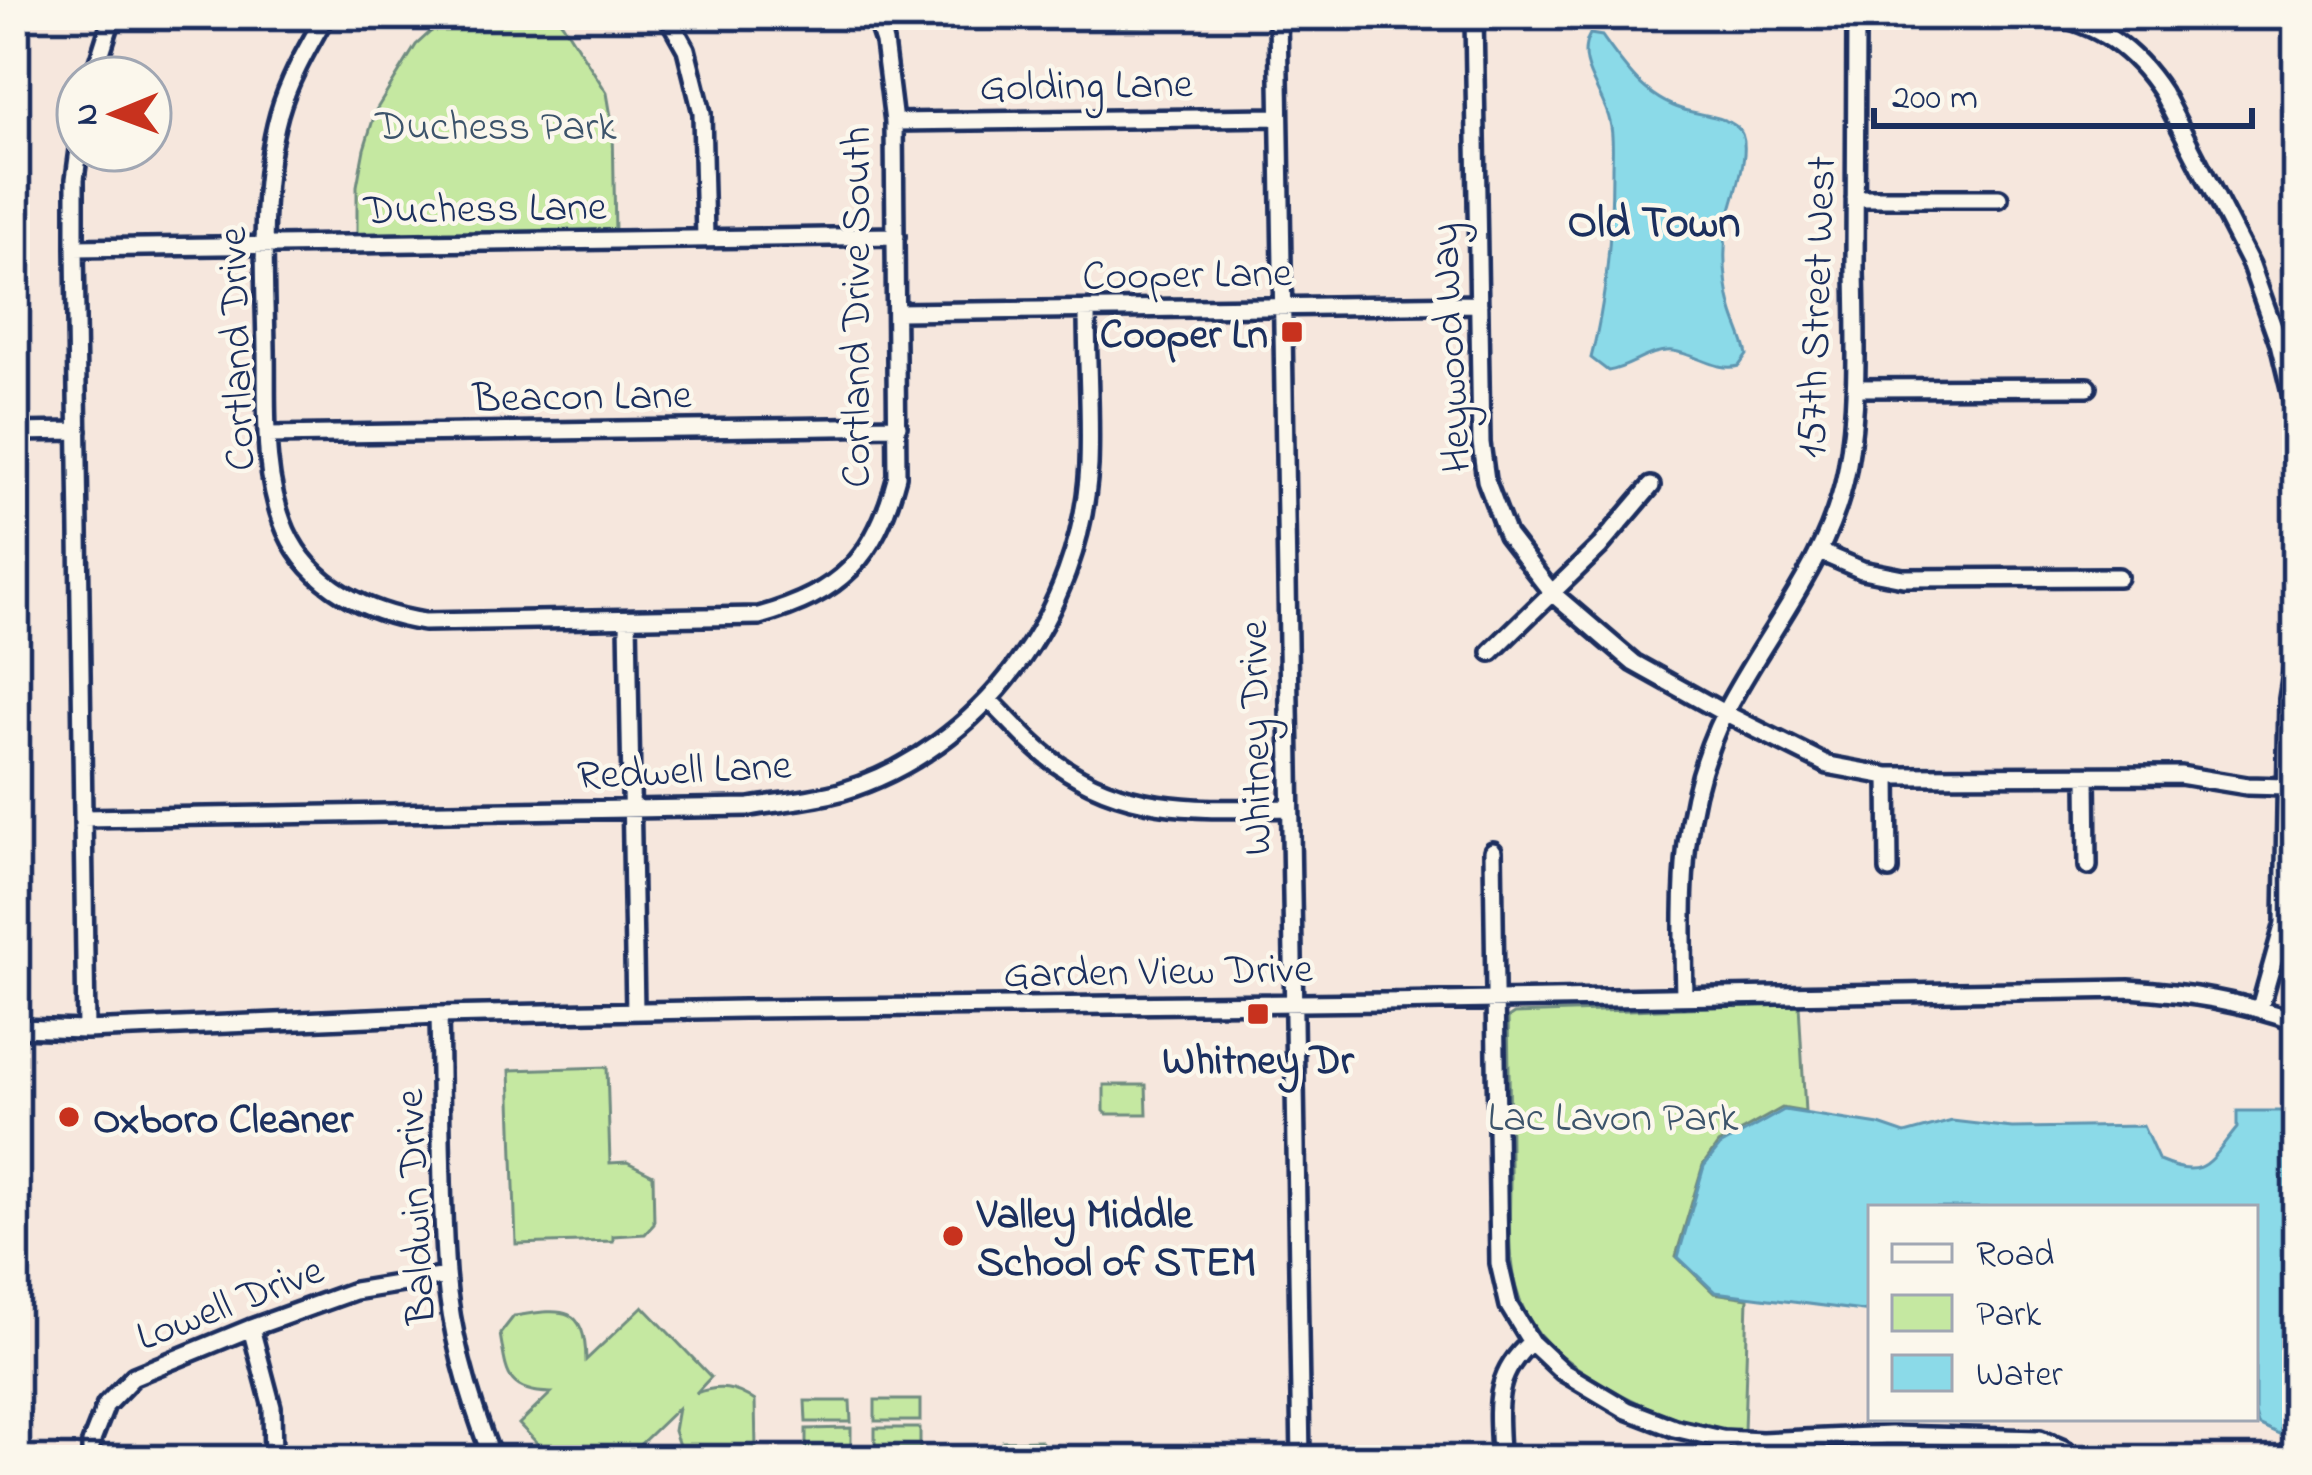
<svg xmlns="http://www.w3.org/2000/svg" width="2312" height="1475" font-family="'Indie Flower',sans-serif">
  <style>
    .green { fill: #c5e8a1; stroke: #708c80; stroke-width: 3 }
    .water { fill: #8bdae8; stroke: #5e96b1; stroke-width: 3 }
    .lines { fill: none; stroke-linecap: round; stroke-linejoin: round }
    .minor-casing { stroke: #1b2f5e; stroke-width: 24 }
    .minor { stroke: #fbf7ec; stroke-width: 15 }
    .poi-dot { fill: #c8321e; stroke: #fbf7ec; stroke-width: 4.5 }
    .labels { text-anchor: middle; stroke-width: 9; stroke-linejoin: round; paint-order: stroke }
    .street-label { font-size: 42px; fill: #1b2f5e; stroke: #fbf7ec }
    .park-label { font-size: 42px; fill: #3d546b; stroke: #fbf7ec }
    .poi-label { font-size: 42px; font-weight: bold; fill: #1b2f5e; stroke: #fbf7ec; text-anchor: start }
    .neighbourhood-label { font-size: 45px; font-weight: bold; fill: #1b2f5e; stroke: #fbf7ec }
  </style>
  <rect width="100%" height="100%" fill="#f6e7dd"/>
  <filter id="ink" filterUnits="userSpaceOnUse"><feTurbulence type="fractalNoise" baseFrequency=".00833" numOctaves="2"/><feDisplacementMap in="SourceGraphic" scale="24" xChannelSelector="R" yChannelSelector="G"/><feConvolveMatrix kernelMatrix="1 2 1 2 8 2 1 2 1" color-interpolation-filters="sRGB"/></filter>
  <g filter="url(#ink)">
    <path class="green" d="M449,15h107l7,9 44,69 6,35 2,105 -258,5v-52l7,-37 12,-39 40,-65z
      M972,15h205v10l-201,5z
      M1799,1004l6,108 -23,-4 -64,36 -15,21 -27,91 38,37 34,5 -4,134c-50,-5 -96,-21 -139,-47 -32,-19 -63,-39 -80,-73 -22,-43 -14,-100 -15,-146 0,-50 -1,-99 -2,-148l6,-4z
      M607,1067l3,96 17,-1 26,13 1,49 -9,10 -32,2v5l-97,3 -6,-174z
      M1104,1085h42l1,29h-40l-3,-3z
      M643,1306l68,71 -15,16c23,-8 39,-6 59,8l1,48 -9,11h-63l-10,-29 4,-23 -54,52h-71l-34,-36 32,-31c-46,-1 -44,-20 -51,-59l14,-18c47,-7 71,-13 72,44z
      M920,1400v21h-45v-21z
      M805,1401h45l1,21h-45z
      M851,1428v21l-45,1v-21z
      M875,1428h45v21h-45z
      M1040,1440l3,4v16h-40v-19z"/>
    <path class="water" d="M1590,34l12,2c25,35 46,66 90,76 14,3 34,6 45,15 20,16 -7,77 -10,99 -4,27 -2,58 5,84 4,15 12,29 15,45l-8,11c-22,6 -43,-12 -66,-15 -25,-2 -42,17 -65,20l-17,-13c16,-61 21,-126 21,-189 0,-15 2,-32 -2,-47 -6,-30 -37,-58 -20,-88z
      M1784,1110l95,15 26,9 47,-13 60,7 131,-2 16,35c47,20 50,1 78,-33v-17h46l14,11v338l-16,-25 -23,-11 -3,-11v-205h-384v104l-156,-20 -37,-35 26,-91 16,-20z"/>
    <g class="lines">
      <g class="minor-casing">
        <path id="minor" d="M326,15c-18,32 -37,64 -47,99 -21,76 -14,158 -13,236 1,59 -4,126 20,181 25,56 82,82 138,91l335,-6c82,-23 116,-57 138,-140l-3,-354 -10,-80 -9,-27
          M667,15l19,34 16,64 3,125
          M1278,15l23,1445
          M1474,15l7,428 5,37 21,55 45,58 82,70 90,50 104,52 60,11 292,-1 67,11 39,1
          M2047,15c51,8 87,34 115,77l89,173 28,79 18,74
          M93,78l20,-63
          M894,122l385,-5
          M79,150l-4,29v69l11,782
          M1855,198h144
          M75,248l821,-12
          M897,312l582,-8
          M1856,388l232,-1
          M15,432l63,-1
          M268,435l630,-9
          M1820,552l42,18 41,8 215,-1
          M628,620l7,391
          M1491,652l109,-106 51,-60
          M989,700c22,21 43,47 68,64 72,52 150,45 233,44
          M1888,776l1,94
          M2087,776l1,90
          M83,818l667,-11c29,-5 61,-7 90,-15 143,-43 241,-180 249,-327 2,-52 -2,-104 -2,-155
          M1493,851l6,412 10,43 22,36 32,30 64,38 47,18 48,11 40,2 129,-6 149,4 26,11 9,10
          M1684,997c-2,-101 -6,-192 41,-285 41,-80 105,-151 122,-242 12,-66 9,-134 8,-200 0,-85 0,-170 1,-255
          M2260,1008l24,-85 4,-224 9,-58
          M439,1015c2,86 1,173 7,258 5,64 24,128 47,187
          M15,1028l71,2 353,-15 304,-6 641,-7 745,-13c61,4 109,12 168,32
          M251,1328l21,79 1,53
          M91,1460v-17l15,-38 28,-29 117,-48 103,-37 92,-15
          M1500,1460c-1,-50 -10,-82 31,-118
          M1719,1460l3,-21"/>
      </g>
      <use href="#minor" class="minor"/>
    </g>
  </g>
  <g class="poi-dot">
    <rect x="1280" y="320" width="24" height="24" rx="6"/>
    <rect x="1246" y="1002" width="24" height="24" rx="6"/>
    <circle cx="69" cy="1117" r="12"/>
    <circle cx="953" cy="1236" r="12"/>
  </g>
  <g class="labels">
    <g class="street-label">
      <text transform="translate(1086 83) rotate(-1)" y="15">Golding Lane</text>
      <text transform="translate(485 206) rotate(-1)" y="15">Duchess Lane</text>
      <text transform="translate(1187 272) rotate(-1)" y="15">Cooper Lane</text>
      <text transform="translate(854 307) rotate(-90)" y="15">Cortland Drive South</text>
      <text transform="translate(1814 307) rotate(-88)" y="15">157th Street West</text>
      <text transform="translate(1448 348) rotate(-93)" y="15">Heywood Way</text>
      <text transform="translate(234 349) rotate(-92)" y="15">Cortland Drive</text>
      <text transform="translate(582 394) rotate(-1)" y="15">Beacon Lane</text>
      <text transform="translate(1253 738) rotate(-91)" y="15">Whitney Drive</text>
      <text transform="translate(684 768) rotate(-3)" y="15">Redwell Lane</text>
      <text transform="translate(1158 969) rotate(-1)" y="15">Garden View Drive</text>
      <text transform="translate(413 1207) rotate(-93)" y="15">Baldwin Drive</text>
      <text transform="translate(229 1301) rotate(-21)" y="15">Lowell Drive</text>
    </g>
    <g class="park-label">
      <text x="496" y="139">Duchess Park</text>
      <text x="1613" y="1130">Lac Lavon Park</text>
    </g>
    <g class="poi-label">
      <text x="1268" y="347" text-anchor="end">Cooper Ln</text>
      <text x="1258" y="1073" text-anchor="middle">Whitney Dr</text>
      <text x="93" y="1132">Oxboro Cleaner</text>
      <text x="977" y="1227">Valley Middle<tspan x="977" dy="48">School of STEM</tspan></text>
    </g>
    <g class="neighbourhood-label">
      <text x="1654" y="236">Old Town</text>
    </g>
  </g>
  <rect width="2312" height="1475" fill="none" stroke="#fbf7ec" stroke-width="60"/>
  <rect x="30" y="30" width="2252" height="1415" fill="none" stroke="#1b2f5e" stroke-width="4.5" filter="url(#ink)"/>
  <rect x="1868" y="1205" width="390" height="216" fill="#fbf7ec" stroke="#a1a7b3" stroke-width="3"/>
  <rect x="1892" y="1244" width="60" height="18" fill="#fbf7ec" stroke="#a1a7b3" stroke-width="3"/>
  <text x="1976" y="1265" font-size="36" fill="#1b2f5e">Road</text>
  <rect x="1892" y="1295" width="60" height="36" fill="#c5e8a1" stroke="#a1a7b3" stroke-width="3"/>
  <text x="1976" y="1325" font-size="36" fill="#1b2f5e">Park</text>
  <rect x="1892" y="1355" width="60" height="36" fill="#8bdae8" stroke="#a1a7b3" stroke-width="3"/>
  <text x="1976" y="1385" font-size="36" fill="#1b2f5e">Water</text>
  <g transform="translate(114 114) rotate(269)"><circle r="57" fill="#fbf7ec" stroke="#a1a7b3" stroke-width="3"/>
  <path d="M0-9L21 45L0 30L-21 45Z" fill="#c8321e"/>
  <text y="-18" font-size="33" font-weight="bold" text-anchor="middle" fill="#1b2f5e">N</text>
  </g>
  <path d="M1874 108v18h378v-18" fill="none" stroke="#1b2f5e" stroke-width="6"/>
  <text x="1892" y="108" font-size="36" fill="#1b2f5e" stroke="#fbf7ec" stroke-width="9" paint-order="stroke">200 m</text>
</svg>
